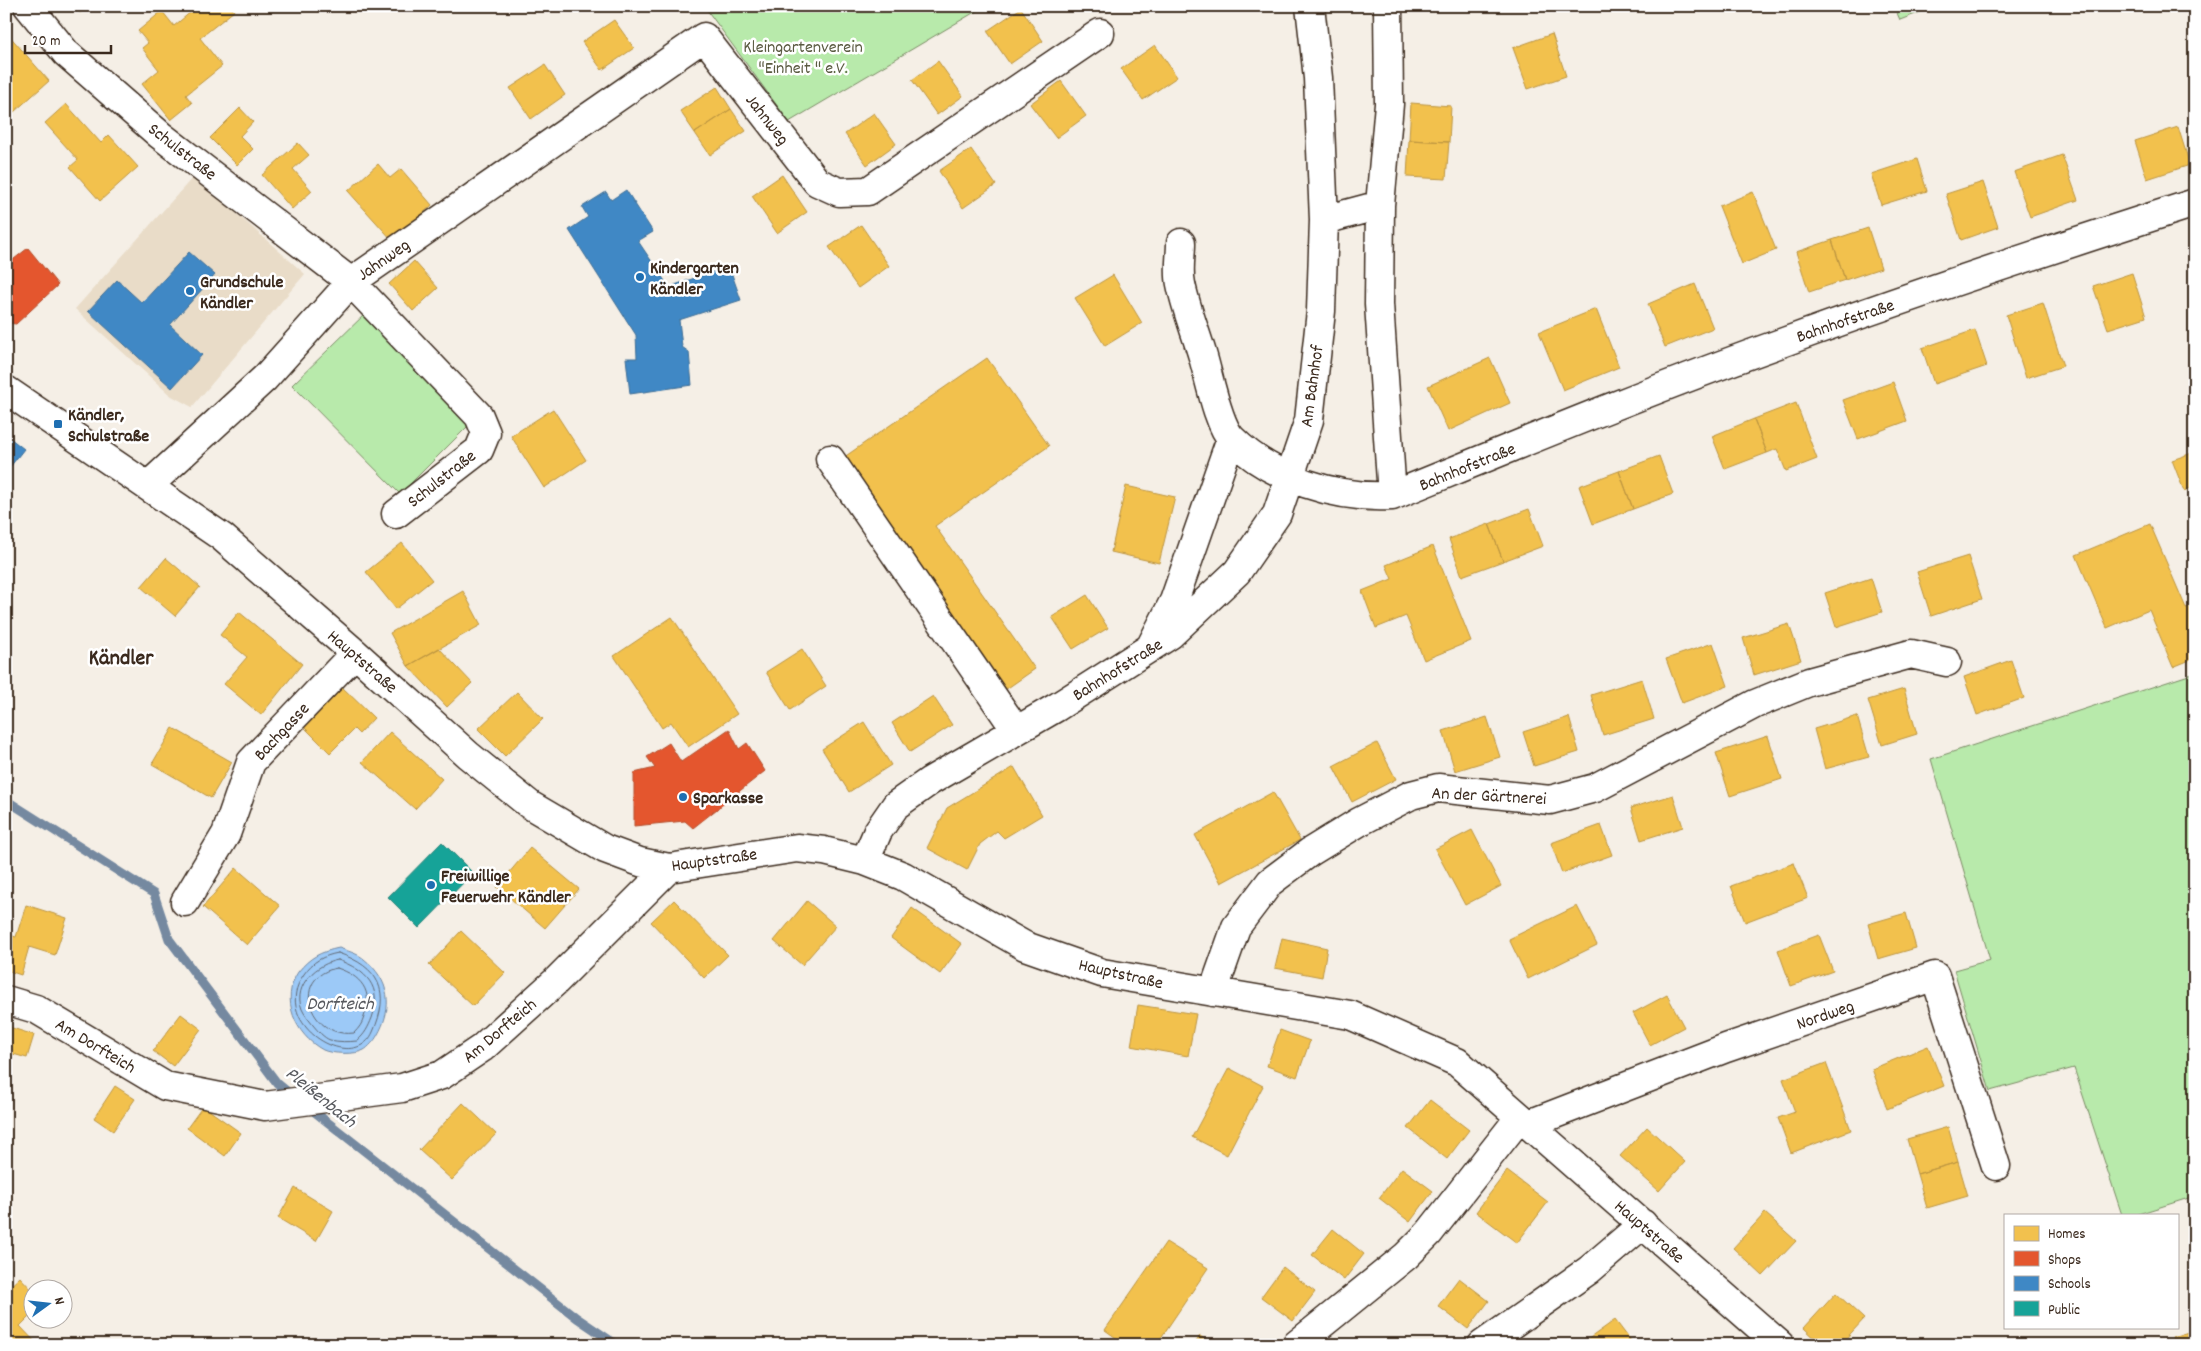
<svg xmlns="http://www.w3.org/2000/svg" width="2201" height="1351" font-family="Dekko,sans-serif">
  <style>
    .built { fill: #e9dcc8 }
    .green { fill: #b8eaab; stroke: #7a8a64 }
    .water { fill: #9cc9f7; stroke: #7589a0 }
    .homes { fill: #f2c14e; stroke: #bb9440 }
    .shops { fill: #e4572e; stroke: #b14a29 }
    .schools { fill: #3f88c5; stroke: #3e6c93 }
    .public { fill: #17a398; stroke: #227f73 }
    .lines { fill: none; stroke-linecap: round; stroke-linejoin: round }
    .shore { stroke: #626a75; stroke-width: 1 }
    .stream { stroke: #7589a0; stroke-width: 9 }
    .minor-casing { stroke: #3b2a1e; stroke-width: 31 }
    .minor { stroke: #fff; stroke-width: 28 }
    .poi-dot { fill: #1f6fb2; stroke: #fff; stroke-width: 2 }
    .labels { text-anchor: middle; stroke-width: 5; stroke-linejoin: round; paint-order: stroke }
    .park-label { font-size: 18px; fill: #5a5a41; stroke: #fff }
    .street-label { font-size: 18px; fill: #3b2a1e; stroke: #fff }
    .poi-label { font-size: 18px; font-weight: bold; fill: #3b2a1e; stroke: #fff; text-anchor: start }
    .water-label { font-size: 19px; font-style: italic; fill: #585a5f; stroke: #fff }
    .district-label { font-size: 22px; font-weight: bold; fill: #3b2a1e; stroke: #fff }
  </style>
  <rect width="100%" height="100%" fill="#f5efe6"/>
  <filter id="ink" filterUnits="userSpaceOnUse"><feTurbulence type="fractalNoise" baseFrequency=".02" numOctaves="2"/><feDisplacementMap in="SourceGraphic" scale="10" xChannelSelector="R" yChannelSelector="G"/><feConvolveMatrix kernelMatrix="1 2 1 2 8 2 1 2 1" color-interpolation-filters="sRGB"/></filter>
  <g filter="url(#ink)">
    <path class="built" d="M194,176l111,98 -113,133 -22,-12 -95,-86z"/>
    <path class="green" d="M704,6h281l-196,116z
      M1894,6h42l-36,14z
      M369,310l105,110 -74,74 -108,-109z
      M2195,673v523l-60,19h-13l-48,-147 -84,23 -36,-121 36,-10 -59,-201z"/>
    <path class="water" d="M339,948c8,3 18,5 25,11 26,21 30,48 13,77 -2,4 -9,12 -13,14 -8,5 -33,4 -41,0 -28,-15 -43,-51 -25,-78 12,-15 22,-20 41,-24z"/>
    <path class="homes" d="M75,6h14l-9,7z
      M198,6h32l4,5 -34,27 22,28 -36,29 6,8 -21,17 -29,-36 17,-14 -17,-22 6,-5 -10,-12 24,-20 12,15z
      M1021,8l22,33 -33,23 -23,-33z
      M614,20l20,28 -32,22 -20,-28z
      M7,33l42,48 -43,38v-85z
      M1552,34l14,42 -38,13 -15,-41z
      M1155,45l22,32 -34,23 -22,-31z
      M938,61l25,35 -26,19 -25,-35z
      M545,65l20,30 -34,24 -21,-31z
      M1061,81l25,35 -30,22 -26,-34z
      M717,87l14,22 -36,24 -15,-22z
      M1411,103l40,3 -2,36 -40,-2z
      M66,104l35,39 8,-8 29,32 -38,34 -30,-34 8,-7 -33,-37z
      M240,108l13,14 -13,14 13,13 -16,16 -27,-27z
      M731,109l15,22 -36,24 -15,-22z
      M874,113l22,31 -29,21 -22,-31z
      M2178,127l12,38 -43,14 -12,-38z
      M1409,140l40,2 -3,37 -39,-2z
      M298,143l11,12 -16,14 19,22 -20,18 -30,-34z
      M971,149l25,36 -33,23 -24,-37z
      M2062,155l16,45 -48,17 -16,-45z
      M1917,159l10,32 -46,14 -10,-31z
      M378,164l12,14 11,-9 31,36 -39,36 -45,-50z
      M782,175l25,37 -30,21 -25,-37z
      M1983,182l15,45 -37,13 -15,-46z
      M1753,192l23,58 -34,14 -23,-58z
      M861,225l28,41 -31,22 -29,-41z
      M1868,228l13,40 -36,12 -13,-40z
      M1832,240l13,40 -36,12 -13,-40z
      M414,261l24,27 -25,23 -24,-27z
      M2132,273l14,44 -38,12 -15,-43z
      M1113,275l29,48 -37,23 -30,-48z
      M1695,284l18,44 -48,19 -17,-43z
      M2043,303l20,63 -37,12 -20,-63z
      M1596,309l23,58 -56,23 -24,-58z
      M1975,330l12,36 -53,18 -12,-36z
      M987,358l62,88 -114,80 100,143 -33,23 -162,-232z
      M1490,358l20,45 -62,28 -20,-45z
      M1893,382l14,39 -49,18 -15,-39z
      M1796,403l21,56 -31,12 -9,-22 -10,4 -13,-34z
      M553,409l33,51 -42,28 -33,-52z
      M1754,419l13,34 -42,16 -13,-33z
      M2195,452v34l-11,5 -12,-31z
      M1659,456l14,38 -40,15 -14,-38z
      M1619,471l14,38 -40,15 -14,-38z
      M1126,486l49,11 -16,66 -48,-11z
      M1529,509l14,37 -40,15 -14,-37z
      M1489,524l14,37 -41,15 -13,-37z
      M2150,524l36,84 9,-3v53l-22,9 -24,-57 -42,18 -31,-73z
      M402,543l30,37 -36,29 -30,-37z
      M1433,546l38,95 -47,19 -18,-44 -30,12 -14,-37 30,-12 -6,-14z
      M1968,556l14,43 -51,17 -14,-44z
      M166,558l34,29 -25,29 -34,-29z
      M1871,578l11,34 -46,15 -11,-34z
      M463,591l18,34 -73,41 -18,-33z
      M1087,595l21,33 -35,21 -21,-32z
      M239,612l63,52 -41,51 -37,-31 23,-27 -27,-22z
      M672,617l65,97 -49,33 -17,-25 -9,6 -48,-72z
      M1789,624l12,36 -47,15 -11,-37z
      M6,637l6,6 -6,6z
      M1713,643l15,43 -46,17 -16,-44z
      M439,648l33,35 -25,24 -39,-41z
      M802,649l24,37 -36,24 -24,-38z
      M2011,660l13,38 -47,17 -13,-38z
      M1642,679l12,40 -51,16 -12,-40z
      M340,685l34,33 -15,16 -5,-5 -24,24 -28,-28z
      M1904,689l13,45 -35,11 -14,-45z
      M517,692l26,27 -38,37 -27,-27z
      M933,696l19,29 -42,27 -18,-29z
      M1857,716l12,41 -44,12 -11,-40z
      M1487,717l13,40 -45,14 -12,-40z
      M1569,717l10,35 -45,14 -11,-34z
      M864,722l27,43 -42,27 -27,-43z
      M173,728l59,34 -21,36 -59,-34z
      M390,732l52,47 -27,30 -53,-47z
      M1768,736l14,43 -52,17 -14,-43z
      M1377,743l19,36 -44,23 -19,-36z
      M1014,767l28,48 -38,23 -7,-7 -17,13 -13,26 -40,-22 20,-40z
      M1273,792l27,48 -79,43 -26,-48z
      M1673,795l10,32 -42,13 -10,-32z
      M1601,825l11,30 -50,18 -11,-30z
      M1472,830l29,56 -36,19 -30,-56z
      M530,848l49,41 -34,39 -48,-41z
      M1794,863l14,35 -63,24 -14,-36z
      M236,868l44,38 -33,39 -44,-38z
      M674,900l54,55 -24,23 -53,-56z
      M807,901l29,25 -34,39 -28,-24z
      M26,905l41,13 -12,37 -26,-8 -8,28 -15,-5v-36l10,3z
      M1577,906l20,39 -69,34 -19,-40z
      M912,908l50,36 -22,30 -49,-36z
      M1906,913l10,35 -38,11 -10,-35z
      M461,931l44,42 -32,33 -44,-41z
      M1819,935l14,36 -42,15 -13,-36z
      M1282,938l45,10 -5,29 -47,-9z
      M1667,995l17,32 -34,18 -17,-32z
      M1138,1005l58,9 -8,42 -57,-10z
      M181,1014l20,15 -28,37 -20,-15z
      M6,1026l28,9 -7,23 -21,-6z
      M1280,1030l30,11 -13,36 -30,-11z
      M1928,1046l16,40 -57,23 -15,-40z
      M1826,1063l25,67 -60,23 -13,-35 17,-6 -12,-33z
      M1229,1068l34,18 -36,69 -35,-18z
      M115,1086l20,13 -22,32 -19,-13z
      M1430,1100l39,30 -22,29 -39,-31z
      M463,1103l33,31 -44,46 -33,-30z
      M203,1106l38,27 -16,23 -38,-28z
      M1647,1127l38,35 -26,29 -39,-35z
      M1948,1127l10,35 -41,12 -10,-35z
      M1958,1162l10,34 -41,12 -10,-34z
      M1402,1168l31,23 -23,31 -31,-24z
      M1507,1171l41,31 -31,41 -41,-31z
      M295,1188l38,23 -17,30 -38,-23z
      M1765,1213l31,28 -33,35 -30,-28z
      M1333,1229l31,25 -20,26 -32,-25z
      M1166,1242l42,26 -52,77h-30l-21,-15z
      M1283,1267l32,25 -22,29 -32,-24z
      M20,1277l12,13v24l-12,12 18,19h-32v-55z
      M1459,1278l30,23 -21,28 -30,-23z
      M1836,1293l28,26 -24,26h-18l-18,-17z
      M1615,1320l19,25h-49l-2,-2z
      M2195,1330v15h-20l-3,-8z
      M1200,1336l13,9h-19z"/>
    <path class="shops" d="M28,248l30,37 -42,39 -10,-1v-64l3,4z
      M729,729l10,20 8,-6 18,28 -72,57 -8,-7 -51,5v-53l21,-5 -8,-11 22,-14 12,19z"/>
    <path class="schools" d="M626,190l27,42 -15,9 31,46 60,-21 12,34 -62,20 3,27 7,5 3,33 -62,9 -4,-36h11l-1,-23 -67,-105 19,-13 -6,-10 24,-15 5,8z
      M189,252l26,23 -45,50 32,30 -30,33 -84,-77 29,-31 25,23z
      M6,435l18,14 -18,23z"/>
    <path class="public" d="M442,842l31,31 -54,55 -31,-31z"/>
    <g class="lines">
      <path class="shore" d="M338,953c42,14 53,39 35,79 -19,44 -105,-8 -69,-58 9,-13 19,-18 34,-21z
        M338,960c28,10 45,27 34,58 -4,10 -7,16 -15,23 -9,1 -18,1 -27,-1 -6,-2 -13,-10 -17,-15 -4,-5 -9,-11 -11,-16 -10,-24 16,-46 36,-49z
        M337,968c24,8 37,23 27,49 -2,7 -5,11 -10,16 -45,6 -65,-57 -17,-65z"/>
      <path class="stream" d="M6,800l148,94 15,45 108,144 17,14
        M307,1106l270,212 40,27"/>
      <g class="minor-casing">
        <path id="minor" d="M28,6l38,47 94,82 191,147 128,134 7,17 -7,17 -83,64
          M1388,6l1,98 -9,101 -1,99 13,192
          M1324,220l56,-15
          M1181,243c0,13 -3,28 0,41 5,25 15,49 22,73 6,20 15,68 29,82 40,40 105,60 160,57 130,-53 260,-107 392,-154 136,-50 273,-95 411,-139
          M6,390l216,147 133,116 113,102 62,50 75,44 35,13 29,6 128,-20 27,3 41,10 38,15 122,70 77,27 248,42 107,47 323,283
          M830,459l186,271
          M148,486l117,-108 86,-96 353,-245 113,145 22,10 29,-1 232,-158
          M1152,644l22,-43 57,-163
          M865,861l13,-30 18,-26 34,-24 127,-74 113,-72 67,-63 40,-58 32,-94 12,-109 3,-91 -6,-142 -8,-72
          M185,902l41,-68 25,-72 104,-109
          M1213,992l23,-65 34,-45 40,-30 49,-30 52,-27 27,-7 112,12 45,-12 160,-84 54,-22 102,-28 36,8
          M6,1000l30,9 129,77 100,20 137,-18 40,-13 40,-27 73,-66 114,-114
          M1529,1124l197,-76 209,-72 61,190
          M1296,1345l110,-89 23,-23 91,-116
          M1482,1345l107,-75 54,-46"/>
      </g>
      <use href="#minor" class="minor"/>
    </g>
  </g>
  <g class="poi-dot">
    <circle cx="640" cy="277" r="5"/>
    <circle cx="190" cy="291" r="5"/>
    <rect x="53" y="419" width="10" height="10" rx="2.5"/>
    <circle cx="683" cy="797" r="5"/>
    <circle cx="431" cy="885" r="5"/>
  </g>
  <g class="labels">
    <g class="park-label">
      <text x="803" y="52">Kleingartenverein<tspan x="803" dy="21">"Einheit " e.V.</tspan></text>
    </g>
    <g class="street-label">
      <text transform="translate(768 119) rotate(52)" y="6">Jahnweg</text>
      <text transform="translate(183 151) rotate(38)" y="6">Schulstraße</text>
      <text transform="translate(383 259) rotate(-35)" y="6">Jahnweg</text>
      <text transform="translate(1845 320) rotate(-19)" y="6">Bahnhofstraße</text>
      <text transform="translate(1311 386) rotate(-82)" y="6">Am Bahnhof</text>
      <text transform="translate(1467 466) rotate(-22)" y="6">Bahnhofstraße</text>
      <text transform="translate(441 478) rotate(-38)" y="6">Schulstraße</text>
      <text transform="translate(363 661) rotate(41)" y="6">Hauptstraße</text>
      <text transform="translate(1117 669) rotate(-32)" y="6">Bahnhofstraße</text>
      <text transform="translate(281 731) rotate(-47)" y="6">Bachgasse</text>
      <text transform="translate(1489 795) rotate(3)" y="6">An der Gärtnerei</text>
      <text transform="translate(714 859) rotate(-8)" y="6">Hauptstraße</text>
      <text transform="translate(1121 973) rotate(13)" y="6">Hauptstraße</text>
      <text transform="translate(1825 1014) rotate(-19)" y="6">Nordweg</text>
      <text transform="translate(499 1030) rotate(-40)" y="6">Am Dorfteich</text>
      <text transform="translate(96 1045) rotate(31)" y="6">Am Dorfteich</text>
      <text transform="translate(1650 1231) rotate(41)" y="6">Hauptstraße</text>
    </g>
    <g class="poi-label">
      <text x="650" y="273">Kindergarten<tspan x="650" dy="21">Kändler</tspan></text>
      <text x="200" y="287">Grundschule<tspan x="200" dy="21">Kändler</tspan></text>
      <text x="68" y="420">Kändler,<tspan x="68" dy="21">Schulstraße</tspan></text>
      <text x="693" y="803">Sparkasse</text>
      <text x="441" y="881">Freiwillige<tspan x="441" dy="21">Feuerwehr Kändler</tspan></text>
    </g>
    <g class="water-label">
      <text x="340" y="1009">Dorfteich</text>
      <text transform="translate(322 1096) rotate(39)" y="7">Pleißenbach</text>
    </g>
    <g class="district-label">
      <text x="121" y="664">Kändler</text>
    </g>
  </g>
  <rect width="2201" height="1351" fill="none" stroke="#fff" stroke-width="25"/>
  <rect x="12" y="12" width="2176" height="1326" fill="none" stroke="#3b2a1e" stroke-width="2" filter="url(#ink)"/>
  <rect x="2004" y="1214" width="175" height="115" fill="#ffffff" stroke="#b1aaa5"/>
  <rect x="2014" y="1226" width="25" height="15" fill="#f2c14e" stroke="#b1aaa5"/>
  <text x="2048" y="1238" font-size="15" fill="#3b2a1e">Homes</text>
  <rect x="2014" y="1251" width="25" height="15" fill="#e4572e" stroke="#b1aaa5"/>
  <text x="2048" y="1264" font-size="15" fill="#3b2a1e">Shops</text>
  <rect x="2014" y="1276" width="25" height="15" fill="#3f88c5" stroke="#b1aaa5"/>
  <text x="2048" y="1288" font-size="15" fill="#3b2a1e">Schools</text>
  <rect x="2014" y="1301" width="25" height="15" fill="#17a398" stroke="#b1aaa5"/>
  <text x="2048" y="1314" font-size="15" fill="#3b2a1e">Public</text>
  <g transform="translate(48 1304) rotate(75)"><circle r="24" fill="#ffffff" stroke="#b1aaa5"/>
  <path d="M0-4L9 19L0 12L-9 19Z" fill="#1f6fb2"/>
  <text y="-8" font-size="14" font-weight="bold" text-anchor="middle" fill="#3b2a1e">N</text>
  </g>
  <path d="M25 45v8h86v-8" fill="none" stroke="#3b2a1e" stroke-width="2.5"/>
  <text x="32" y="45" font-size="15" fill="#3b2a1e" stroke="#ffffff" stroke-width="4" paint-order="stroke">20 m</text>
</svg>
